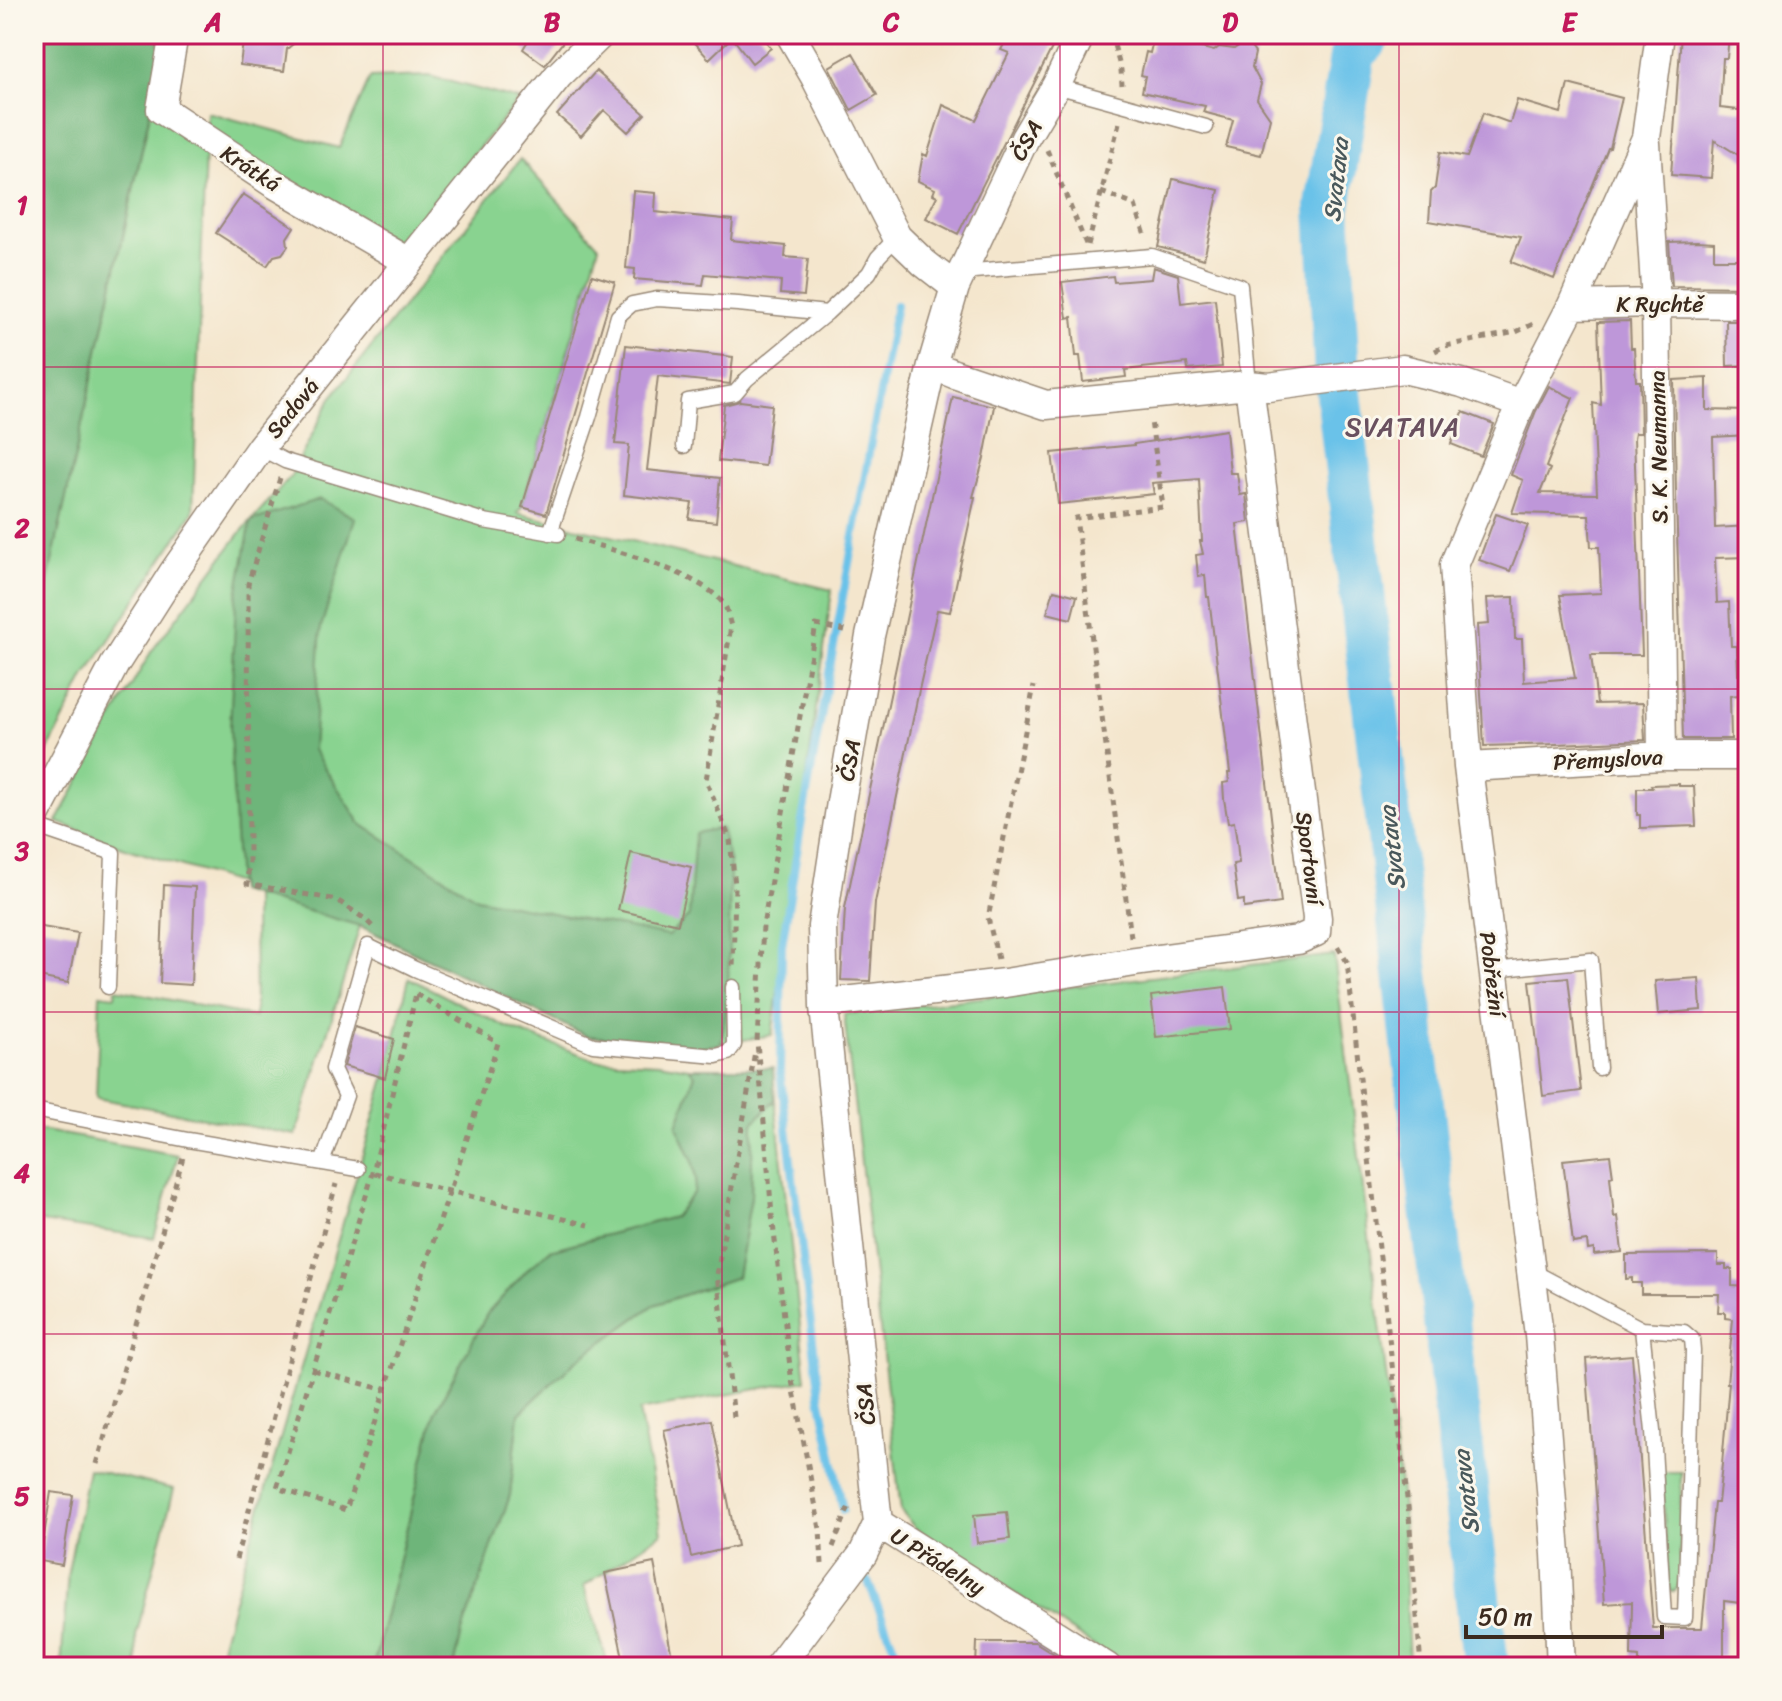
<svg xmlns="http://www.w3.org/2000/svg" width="1782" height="1701" viewBox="0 0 1782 1701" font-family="Sriracha,sans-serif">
  <rect width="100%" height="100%" fill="#fbf7ec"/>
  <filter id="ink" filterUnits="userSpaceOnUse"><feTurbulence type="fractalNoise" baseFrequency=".0125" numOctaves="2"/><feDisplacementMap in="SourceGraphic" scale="16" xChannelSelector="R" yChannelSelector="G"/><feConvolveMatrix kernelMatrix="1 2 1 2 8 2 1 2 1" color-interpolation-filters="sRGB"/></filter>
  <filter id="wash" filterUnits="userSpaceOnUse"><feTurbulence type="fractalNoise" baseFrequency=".006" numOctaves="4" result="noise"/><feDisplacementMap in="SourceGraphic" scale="32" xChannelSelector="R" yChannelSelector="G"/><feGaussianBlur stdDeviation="1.8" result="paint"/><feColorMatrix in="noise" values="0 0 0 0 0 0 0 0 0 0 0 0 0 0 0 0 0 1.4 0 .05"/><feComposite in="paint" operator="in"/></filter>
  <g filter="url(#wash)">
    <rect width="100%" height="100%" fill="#f4e6cd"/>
    <!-- green -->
    <path fill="#89d390" stroke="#627e57" stroke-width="2" d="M429,76L519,100L396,246L206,132L207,112L339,148L370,78Z
      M151,109L205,151L193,512L85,677L34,778V644Z
      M520,159L599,246L522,507L517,513L832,590L772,1035L698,1048L587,1036L360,926L296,1135L96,1098L100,994L115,996L116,989L255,1017L254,896L238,891L237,883L122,847L57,822L110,723L151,652L242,531L291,476L331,398Z
      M1334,955L1403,1510L1409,1667H1126L915,1528L901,1511L844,1014Z
      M409,978L506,1027L596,1060L658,1063L689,1068L695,1075L677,1126L692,1159L696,1179L694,1192L674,1217L550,1250L530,1267L487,1314L435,1412L373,1667H310L220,1651L242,1571L385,1078Z
      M775,1100L806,1380L639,1411L662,1533L584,1586L609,1667H454L462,1632L510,1495L519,1414L573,1363L654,1305L737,1277L751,1197L753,1122Z
      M34,1129L178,1155L154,1238L34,1221Z
      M88,1469L174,1489L136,1636L137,1667H61L68,1572Z
      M1662,1472H1681L1680,1584L1675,1591H1670L1668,1585Z"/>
    <!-- forest -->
    <path fill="#6eb57a" stroke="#54704c" stroke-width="2" d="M34,34H167L34,644Z
      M320,499L355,518L321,627L313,750L361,824L477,898L668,936L689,916L695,833L721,828L730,863L728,1000L721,1044L698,1048L587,1036L360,926L238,891L230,729L236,600L251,521Z
      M689,1068H773L775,1100L753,1123L751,1197L737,1277L654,1305L573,1363L519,1414L510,1495L462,1632L454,1667H373L435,1412L487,1314L530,1267L550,1250L674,1217L694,1192L696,1179L692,1159L677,1126L695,1075Z"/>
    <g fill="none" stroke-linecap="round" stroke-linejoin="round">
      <!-- stream -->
      <path stroke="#6bc2e9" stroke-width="8" d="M1321,34L1364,42
        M843,1510L820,1397L780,1071L782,945L802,821L896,305
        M867,1579L902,1667"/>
      <!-- river -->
      <path stroke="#6bc2e9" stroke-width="46" d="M1368,34L1364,42L1353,52L1328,206L1337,376L1486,1667"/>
    </g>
    <g id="blocks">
      <!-- building -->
      <path fill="#be97d9" d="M244,34H305L287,49L284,71L240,65Z
        M532,34H569L545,65L523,49Z
        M686,34H760L771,48L752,63L732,37L709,59Z
        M1009,34H1059L958,234L926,218L937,196L933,194L935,189L918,181L923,154L927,156L943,105L976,120L1009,53L1001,50Z
        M1681,34H1729L1727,58H1723L1720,108L1748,111V161L1714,140L1711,178L1671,175Z
        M1154,36L1214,51L1219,47L1234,49L1242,44L1250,46L1255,53L1252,67L1261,84L1257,99L1270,118L1261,155L1226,147L1233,120L1203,112L1205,106L1142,92L1145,76L1141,75L1146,52L1150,53Z
        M853,53L877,95L851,110L829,67Z
        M596,71L645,114L628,132L604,110L581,136L557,115Z
        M1568,84L1622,98L1610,148H1608L1554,279L1511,262L1521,237L1429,221L1431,192L1435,188L1440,152L1467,157L1483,113L1510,123L1517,100L1561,113Z
        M1173,179L1219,190L1204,259L1158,247Z
        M633,191L656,193L655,212L733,220L731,240L786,246L785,257L808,259L804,296L780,294L781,281L705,274L703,285L634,279L635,269L626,268Z
        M243,194L294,227L287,238L288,246L282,254L274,256L267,266L216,233Z
        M1697,241L1714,242V259H1748V287L1672,286L1669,242Z
        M1153,267L1178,275L1181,303L1215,299L1222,367L1188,370L1187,363L1125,370L1126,377L1083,382L1080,356H1076L1072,317L1067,318L1062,282L1113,276L1114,282L1151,279Z
        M592,275L615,282L546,514L522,507Z
        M1630,321L1631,348H1634L1636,381H1640L1641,433H1635L1634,438L1642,655H1591L1597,704H1594L1643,703L1645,740L1558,744L1484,746L1477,625L1489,624L1487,598L1514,597L1515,639H1522L1524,682L1575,678L1560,595L1601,593L1599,547H1591L1589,515L1512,513L1523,480L1511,475L1536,411L1549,386L1573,398L1546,467L1550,469L1540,493L1597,494L1593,403L1601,405L1598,322Z
        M1726,321H1748V365L1727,366Z
        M626,345L733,357L730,384L658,376L647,470L720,478L716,522L689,519L692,503L624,495L629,445L615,444Z
        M1707,378V410L1748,411V435L1713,437L1715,528L1748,526V557L1715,558L1717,603L1729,602L1731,646H1737L1738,675L1748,674V694L1730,696L1731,739H1683L1676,496L1674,380Z
        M953,397L994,406L984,458L973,497H975L950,612L937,610L919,690L875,903L870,981L841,980L845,908Z
        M740,401L772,405L765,466L718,461L724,405Z
        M1463,412L1494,424L1481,456L1451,444Z
        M1226,430L1230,473H1237L1240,495L1246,494L1249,522L1237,524L1281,903L1244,908V900L1238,901L1233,864L1239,863L1237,842L1234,822L1228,823L1224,799L1223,783L1229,782L1228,773H1230L1209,597H1207L1205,575L1198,576L1196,555L1203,554L1200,541H1202L1199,479L1152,483L1154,494L1058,504L1052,453L1134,445V444Z
        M1496,514L1528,525L1510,571L1479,560Z
        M1054,590L1077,596L1071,619L1047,613Z
        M1679,784V786H1694L1696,826L1640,828V815H1637V788H1652L1651,785Z
        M631,853L691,867L678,924L618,910Z
        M164,885L195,887L191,985L160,983Z
        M36,926L78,933L68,983L34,976V937Z
        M1568,977L1581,1091L1543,1096L1530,981Z
        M1699,978L1701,1010L1658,1014L1655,981Z
        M1225,987L1230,1029L1156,1037L1151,996Z
        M355,1027L394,1039L385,1078L344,1066Z
        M1610,1155L1613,1176L1610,1177L1612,1196L1614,1217L1618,1216L1622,1252L1594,1255V1249L1588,1250L1587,1241L1573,1243L1563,1160Z
        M1718,1254V1265H1726V1269H1732V1286L1748,1287V1604L1724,1601V1656H1716V1667H1639V1657L1631,1656L1632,1602L1604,1604L1586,1359L1632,1355L1653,1628H1702L1714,1503H1718L1722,1464L1729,1383H1727L1733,1319L1725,1318V1312H1718L1719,1294H1641V1283H1632V1278L1626,1279V1255Z
        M712,1420L737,1546L691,1557L664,1430Z
        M51,1492L73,1495L62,1565L40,1561Z
        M1007,1512L1010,1539L977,1543L974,1515Z
        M654,1563L674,1667H625L605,1573Z
        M977,1642H1035L1075,1667H976Z"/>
    </g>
  </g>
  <g filter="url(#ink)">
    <use href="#blocks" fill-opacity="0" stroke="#988876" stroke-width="2"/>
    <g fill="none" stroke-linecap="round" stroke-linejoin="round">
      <!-- service casing -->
      <g stroke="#988876" stroke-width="17">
        <path id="service" d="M1056,86L1206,127
          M962,272L1152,256L1240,286L1249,385
          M684,446L688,401L735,393L747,379L827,313
          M260,448L285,461L484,521L558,534
          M550,533L589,417L618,316L632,304L657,299L738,304L827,313L869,273L878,257L897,237
          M34,826L113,853L108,987
          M1493,970L1591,960L1599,1068
          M34,1110L188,1140L358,1169
          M322,1163L346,1096L333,1069L368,946L415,969L593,1045L716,1056L728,1053L734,1045L733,987
          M1530,1270L1642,1329L1684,1332L1692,1339L1693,1351L1685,1618L1664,1617L1653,1431L1642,1329"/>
      </g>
      <!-- minor casing -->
      <g stroke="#988876" stroke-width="31">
        <path id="minor" d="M174,34L161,109L273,183L409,262
          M790,34L815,77L897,237L924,263L955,287
          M1646,143L1656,303L1662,756
          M1572,305L1656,303L1748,304
          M932,365L954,374L1046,405L1249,385L1268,387L1403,369L1462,383L1521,404
          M1468,767L1662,756H1748
          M34,818L115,664L173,573L260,448L558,76L601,34
          M824,1007L836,1002L1005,983L1135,962L1298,940L1316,932L1317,918L1249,385
          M878,1523L1107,1667
          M778,1667L863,1554L878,1523L824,1007L822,926L841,802L870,636L932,365L955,287L1025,138L1056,86L1081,34
          M1561,1667L1556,1554L1539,1335L1468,767L1454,565L1521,404L1572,305L1646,138L1660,34"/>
      </g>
      <!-- path -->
      <path stroke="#988876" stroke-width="5" stroke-dasharray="6 6" stroke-linecap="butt" d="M1111,34L1121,70L1122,85
        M1047,150L1086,244
        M1101,192L1135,205L1146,238
        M1088,245L1119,123
        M1435,351L1445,346L1516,332L1533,324
        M280,478L248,584L249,861L247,884L337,900L365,919L372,926
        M575,539C610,549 710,575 726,608C728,613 729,620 731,626L706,780L730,840L735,885L733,970
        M1131,937L1076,518L1163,507L1151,421
        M1338,947L1347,962L1409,1516L1421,1667
        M998,959L988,918L1034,686
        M416,994L498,1043L346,1510L277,1488L373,1173Z
        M375,1173L589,1225
        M313,1370L385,1390
        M734,1417L717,1275L755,1051
        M97,1464L183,1157
        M833,1547L850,1504
        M236,1559L336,1184
        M822,1564L820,1529L791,1375L772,1215L757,1042L763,926L816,625L845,631"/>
      <!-- service -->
      <use href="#service" stroke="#fff" stroke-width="14"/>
      <!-- minor -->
      <use href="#minor" stroke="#fff" stroke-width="28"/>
    </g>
  </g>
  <!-- grid -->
  <path fill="none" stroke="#c2185b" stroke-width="2" stroke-opacity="0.55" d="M383,34V1667M722,34V1667M1060,34V1667M1399,34V1667M34,367H1748M34,689H1748M34,1012H1748M34,1334H1748"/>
  <g text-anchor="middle" stroke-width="6" stroke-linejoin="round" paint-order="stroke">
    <!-- street labels -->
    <g font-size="22" fill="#3b2a1e" stroke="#fbf7ec">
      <text transform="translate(1026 140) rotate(-62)" y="8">ČSA</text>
      <text transform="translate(251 168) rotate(33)" y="8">Krátká</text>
      <text x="1660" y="312">K Rychtě</text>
      <text transform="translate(292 408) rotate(-51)" y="8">Sadová</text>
      <text transform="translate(1658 447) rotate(-91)" y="8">S. K. Neumanna</text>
      <text transform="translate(1608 759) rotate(-3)" y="8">Přemyslova</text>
      <text transform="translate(849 760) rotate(-80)" y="8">ČSA</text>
      <text transform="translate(1310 858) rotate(83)" y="8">Sportovní</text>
      <text transform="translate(1493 974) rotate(83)" y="8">Pobřežní</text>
      <text transform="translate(865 1404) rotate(-96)" y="8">ČSA</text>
      <text transform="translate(938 1561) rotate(32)" y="8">U Přádelny</text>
    </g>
    <!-- water labels -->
    <g font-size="24" font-style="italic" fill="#49585b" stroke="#fbf7ec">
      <text transform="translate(1336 180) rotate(-84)" y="8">Svatava</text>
      <text transform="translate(1392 848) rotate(-97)" y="8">Svatava</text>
      <text transform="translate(1466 1492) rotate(-97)" y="8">Svatava</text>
    </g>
    <!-- quarter labels -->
    <g font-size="26" letter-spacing="2" fill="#69505f" stroke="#fbf7ec">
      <text x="1403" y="436">SVATAVA</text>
    </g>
  </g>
  <!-- margin -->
  <rect width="1782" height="1701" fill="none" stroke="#fbf7ec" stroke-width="88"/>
  <!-- scale -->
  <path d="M1466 1625v12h196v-12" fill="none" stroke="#3b2a1e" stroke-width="4"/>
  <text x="1478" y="1625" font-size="24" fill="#3b2a1e" stroke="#fbf7ec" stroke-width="6" paint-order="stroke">50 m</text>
  <rect x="44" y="44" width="1694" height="1613" fill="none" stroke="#c2185b" stroke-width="3"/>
  <g font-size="26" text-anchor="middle" font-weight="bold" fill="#c2185b">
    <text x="213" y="31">A</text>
    <text x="552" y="31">B</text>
    <text x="891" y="31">C</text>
    <text x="1230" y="31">D</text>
    <text x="1569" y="31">E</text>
    <text x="22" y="214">1</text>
    <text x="22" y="537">2</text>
    <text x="22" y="860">3</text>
    <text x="22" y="1182">4</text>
    <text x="22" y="1505">5</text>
  </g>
</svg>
